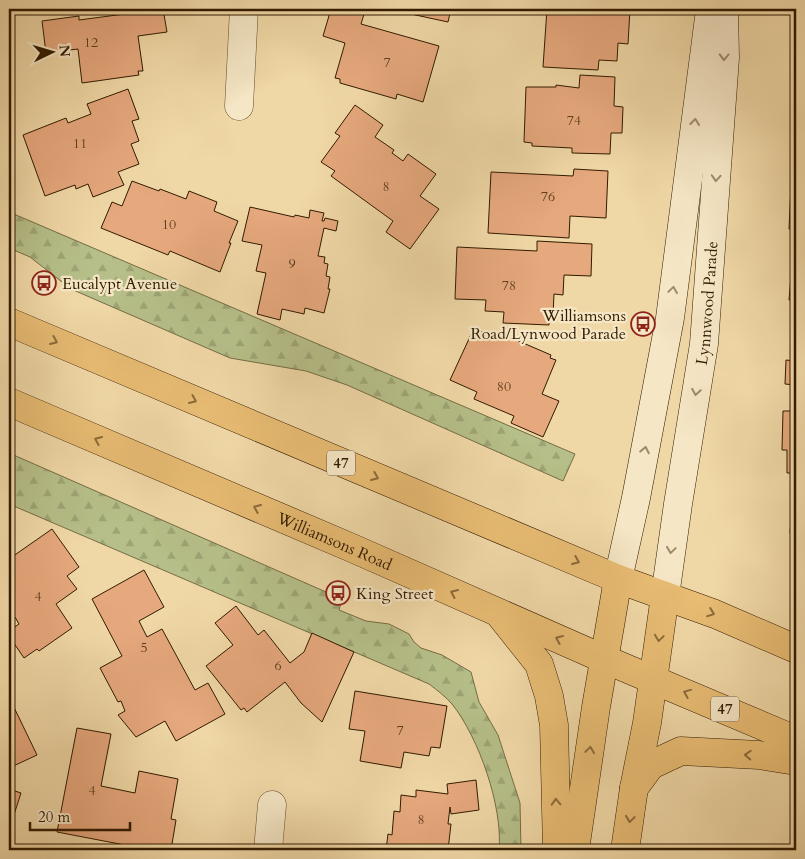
<svg xmlns="http://www.w3.org/2000/svg" width="805" height="859" viewBox="0 0 805 859" font-family="Cardo,serif">
  <defs>
    <pattern id="forest-firs" width="22" height="20" patternUnits="userSpaceOnUse" patternTransform="scale(1.25)"><rect width="22" height="20" fill="#b6bf89"/><path d="M5 1l3.5 6h-7zM16 11l3.5 6h-7z" fill="#9da474"/></pattern>
  </defs>
  <rect width="100%" height="100%" fill="#f0d8a6"/>
  <filter id="stains"><feTurbulence type="fractalNoise" baseFrequency=".004" numOctaves="4"/><feColorMatrix values="0 0 0 0 .2 0 0 0 0 .09 0 0 0 0 .02 0 0 0 .5 -.17"/></filter>
  <radialGradient id="worn" r=".72"><stop offset=".6" stop-color="#630" stop-opacity="0"/><stop offset="1" stop-color="#630" stop-opacity=".3"/></radialGradient>
  <!-- forest -->
  <path fill="url(#forest-firs)" stroke="#746c44" d="M9,212L575,454L563,481L347,385L306,371L230,358L71,289L30,257L9,248Z
    M9,453L342,599L339,610L366,621L389,624L409,634L414,642L421,648L442,655L471,672L479,702L498,735L520,803L521,850H499C503,807 479,738 452,704C446,697 437,690 429,684L9,504Z"/>
  <!-- building -->
  <path fill="#e6a87d" stroke="#311a00" d="M132,9H163L167,32L138,36L143,71H138L139,75L82,83L78,49L46,53L42,21L79,16V20L132,13Z
    M331,9H347L364,14L361,24L439,46L423,102L397,94L396,99L340,83V79L335,78L345,43L323,36Z
    M398,9H451L448,22L397,11Z
    M547,9H630L628,44L618,43L617,61L599,60L598,70L543,67Z
    M580,75L615,77L614,106L623,107L622,133H611L610,154L572,153V148L532,146V143L524,142L526,87H556V85L579,88Z
    M128,89L139,119L132,121L139,141L131,144L139,164L118,172L124,185L93,197L88,184L76,189L75,185L45,196L23,135L66,118L68,123L91,114L87,104Z
    M355,105L383,125L375,137L394,150L392,153L403,161L408,154L436,174L420,196L439,209L410,249L386,232L393,221L331,176L335,171L321,162L340,136L335,133Z
    M574,169L608,171L606,218L570,216L569,238L488,233L491,172L573,176Z
    M132,181L159,191L160,189L186,199L189,191L217,202L214,211L238,221L229,243H231L220,272L170,251L168,255L101,228L112,202L122,206Z
    M791,185H796V235H794V229H789Z
    M250,207L294,217L295,215L309,218L310,210L324,213L322,221H324L325,218L338,221L336,231L324,228L318,256L325,257L324,263L328,264L326,276L330,277L328,289H330L324,313L305,308L304,314L282,309L280,320L257,314L266,273L256,271L262,245L242,241Z
    M537,241L592,244L591,276L564,275L563,295L554,294L553,316H549V325L503,323L504,312L485,311L486,300L455,299L457,247L537,251Z
    M796,265V300H789L791,276H796Z
    M474,328L498,339L500,333L551,355L550,358L556,360L542,394L559,401L543,437L511,423L514,416L474,399L477,392L450,380Z
    M786,360L796,361V411H794L795,385L785,384Z
    M783,411H796V473H787V450H782Z
    M792,504H796V533H790Z
    M52,529L79,567L67,576L77,589L56,604L72,628L39,651L37,649L24,658L9,636V631L19,624L15,617L9,622V559Z
    M144,570L164,607L139,621L147,637L162,629L195,690L208,683L225,714L176,741L165,721L136,737L118,715L125,711L121,701L118,702L100,668L122,656L92,599Z
    M236,606L258,635L264,630L290,663L304,652L312,633L354,652L322,722L301,703L285,682L247,712L244,708L241,710L206,666L233,645L215,623Z
    M355,691L447,706L440,748L431,747L429,756L404,752L401,768L360,761L365,731L349,729Z
    M9,697L37,755L9,768Z
    M77,728L111,734L101,786L135,793L139,771L178,779L171,819L176,820L171,850H151L57,832Z
    M476,780L479,810L451,814L450,807L448,824H451L448,850H386L388,834L392,835L394,811L400,812L401,795L416,797V790L448,794L447,784Z
    M9,789L21,793L10,827L9,826Z
    M773,848L775,850H734Z"/>
  <g fill="none" stroke-linecap="round" stroke-linejoin="round">
    <!-- minor casing -->
    <g stroke="#614a2a" stroke-width="29">
      <path id="minor" d="M239,106L244,9
        M268,850L272,805"/>
    </g>
    <!-- secondary casing -->
    <g stroke="#311a00" stroke-width="29">
      <g id="secondary">
        <path d="M618,579L636,498L670,318L710,10"/>
        <path id="s1" d="M665,596L678,504L704,344L725,58L724,9"/>
      </g>
    </g>
    <!-- primary casing -->
    <g stroke="#311a00" stroke-width="29">
      <g id="primary">
        <path d="M9,322L618,579L715,614L796,649"/>
        <path id="s2" d="M9,402L352,548L604,659L796,740"/>
        <path d="M500,615L539,664L549,696L554,725L557,850"/>
        <path d="M634,788L651,765L681,751L759,755L796,761"/>
        <path d="M575,850L596,707L618,579"/>
        <path d="M625,850L634,788L647,723L665,596"/>
      </g>
    </g>
    <!-- minor -->
    <use href="#minor" stroke="#f5e6c5" stroke-width="28"/>
    <!-- secondary -->
    <use href="#secondary" stroke="#f5e6c5" stroke-width="28"/>
    <!-- primary -->
    <use href="#primary" stroke="#e8bc73" stroke-width="28"/>
  </g>
  <!-- one-way arrows -->
  <defs><path id="oneway-chevron" d="M-2-3.5L2.5 0L-2 3.5" fill="none" stroke-width="1.6" stroke-linecap="round" stroke-linejoin="round" transform="scale(1.25)"/></defs>
  <g stroke="#9d8a6c">
    <use href="#oneway-chevron" transform="translate(724 57) rotate(92)"/>
    <use href="#oneway-chevron" transform="translate(695 122) rotate(-83)"/>
    <use href="#oneway-chevron" transform="translate(716 178) rotate(94)"/>
    <use href="#oneway-chevron" transform="translate(673 290) rotate(-82)"/>
    <use href="#oneway-chevron" transform="translate(696 392) rotate(99)"/>
    <use href="#oneway-chevron" transform="translate(645 450) rotate(-79)"/>
    <use href="#oneway-chevron" transform="translate(671 550) rotate(98)"/>
  </g>
  <g stroke="#8c6b3a">
    <use href="#oneway-chevron" transform="translate(54 341) rotate(23)"/>
    <use href="#oneway-chevron" transform="translate(193 400) rotate(23)"/>
    <use href="#oneway-chevron" transform="translate(98 440) rotate(-157)"/>
    <use href="#oneway-chevron" transform="translate(375 477) rotate(23)"/>
    <use href="#oneway-chevron" transform="translate(257 508) rotate(-157)"/>
    <use href="#oneway-chevron" transform="translate(576 561) rotate(23)"/>
    <use href="#oneway-chevron" transform="translate(454 593) rotate(-156)"/>
    <use href="#oneway-chevron" transform="translate(711 613) rotate(21)"/>
    <use href="#oneway-chevron" transform="translate(659 638) rotate(98)"/>
    <use href="#oneway-chevron" transform="translate(559 639) rotate(-157)"/>
    <use href="#oneway-chevron" transform="translate(687 693) rotate(-158)"/>
    <use href="#oneway-chevron" transform="translate(590 750) rotate(-82)"/>
    <use href="#oneway-chevron" transform="translate(748 755) rotate(-177)"/>
    <use href="#oneway-chevron" transform="translate(556 802) rotate(-92)"/>
    <use href="#oneway-chevron" transform="translate(630 819) rotate(98)"/>
  </g>
  <!-- icons -->
  <defs>
    <g id="bus-ring" transform="scale(1.25)"><circle r="9.5" fill="#f5e6c5" stroke="#8f2418" stroke-width="1.5"/><path d="M-5-6H5V4H4V6H2V4H-2V6H-4V4H-5ZM-3.5-4V0h7V-4ZM-3.5 1.2v1.5H-2V1.2ZM2 1.2v1.5H3.5V1.2Z" fill="#8f2418"/></g>
  </defs>
  <g fill-rule="evenodd">
    <use href="#bus-ring" x="44" y="283"/>
    <use href="#bus-ring" x="643" y="324"/>
    <use href="#bus-ring" x="338" y="593"/>
  </g>
  <g text-anchor="middle" stroke-width="4.5" stroke-linejoin="round" paint-order="stroke">
    <!-- number labels -->
    <g font-size="14" fill="#5e3e1f">
      <text x="91" y="47">12</text>
      <text x="387" y="67">7</text>
      <text x="574" y="125">74</text>
      <text x="80" y="148">11</text>
      <text x="386" y="191">8</text>
      <text x="548" y="201">76</text>
      <text x="169" y="229">10</text>
      <text x="292" y="268">9</text>
      <text x="509" y="290">78</text>
      <text x="504" y="391">80</text>
      <text x="38" y="601">4</text>
      <text x="144" y="652">5</text>
      <text x="278" y="670">6</text>
      <text x="400" y="735">7</text>
      <text x="92" y="795">4</text>
      <text x="421" y="824">8</text>
    </g>
    <!-- shield labels -->
    <g fill="#f5e6c5" stroke="#6c573b" stroke-width="1">
      <rect x="327" y="450.5" width="28" height="25" rx="4"/>
      <rect x="711" y="696.5" width="28" height="25" rx="4"/>
    </g>
    <g font-size="15" font-weight="bold" fill="#311a00">
      <text x="341" y="468">47</text>
      <text x="725" y="714">47</text>
    </g>
    <!-- poi labels -->
    <g font-size="16" fill="#311a00" stroke="#f5e6c5" text-anchor="start">
      <text x="62" y="289">Eucalypt Avenue</text>
      <text x="626" y="321" text-anchor="end">Williamsons<tspan x="626" dy="18">Road/Lynwood Parade</tspan></text>
      <text x="356" y="599">King Street</text>
    </g>
    <!-- street labels -->
    <g font-size="16" fill="#311a00" stroke="#f5e6c5">
      <text dy="6" stroke="none"><textPath href="#s1" startOffset="296">Lynnwood Parade</textPath></text>
      <text dy="6" stroke="none"><textPath href="#s2" startOffset="354">Williamsons Road</textPath></text>
    </g>
  </g>
  <!-- margin -->
  <rect width="805" height="859" fill="none" stroke="#f0d8a6" stroke-width="30"/>
  <rect x="10" y="10" width="785" height="839" fill="none" stroke="#311a00" stroke-width="2.5"/>
  <rect x="15" y="15" width="775" height="829" fill="none" stroke="#311a00"/>
  <!-- north arrow -->
  <g transform="translate(52 52) rotate(85)" stroke="#f5e6c5" stroke-width="4" paint-order="stroke">
  <path d="M0-4L9 19L0 12L-9 19Z" fill="#311a00"/>
  <text y="-8" font-size="14" font-weight="bold" text-anchor="middle" fill="#311a00">N</text>
  </g>
  <!-- scale -->
  <path d="M30 822v8h100v-8" fill="none" stroke="#311a00" stroke-width="2.5"/>
  <text x="38" y="822" font-size="15" fill="#311a00" stroke="#f5e6c5" stroke-width="4" paint-order="stroke">20 m</text>
  <rect width="100%" height="100%" filter="url(#stains)"/>
  <rect width="100%" height="100%" fill="url(#worn)"/>
</svg>
